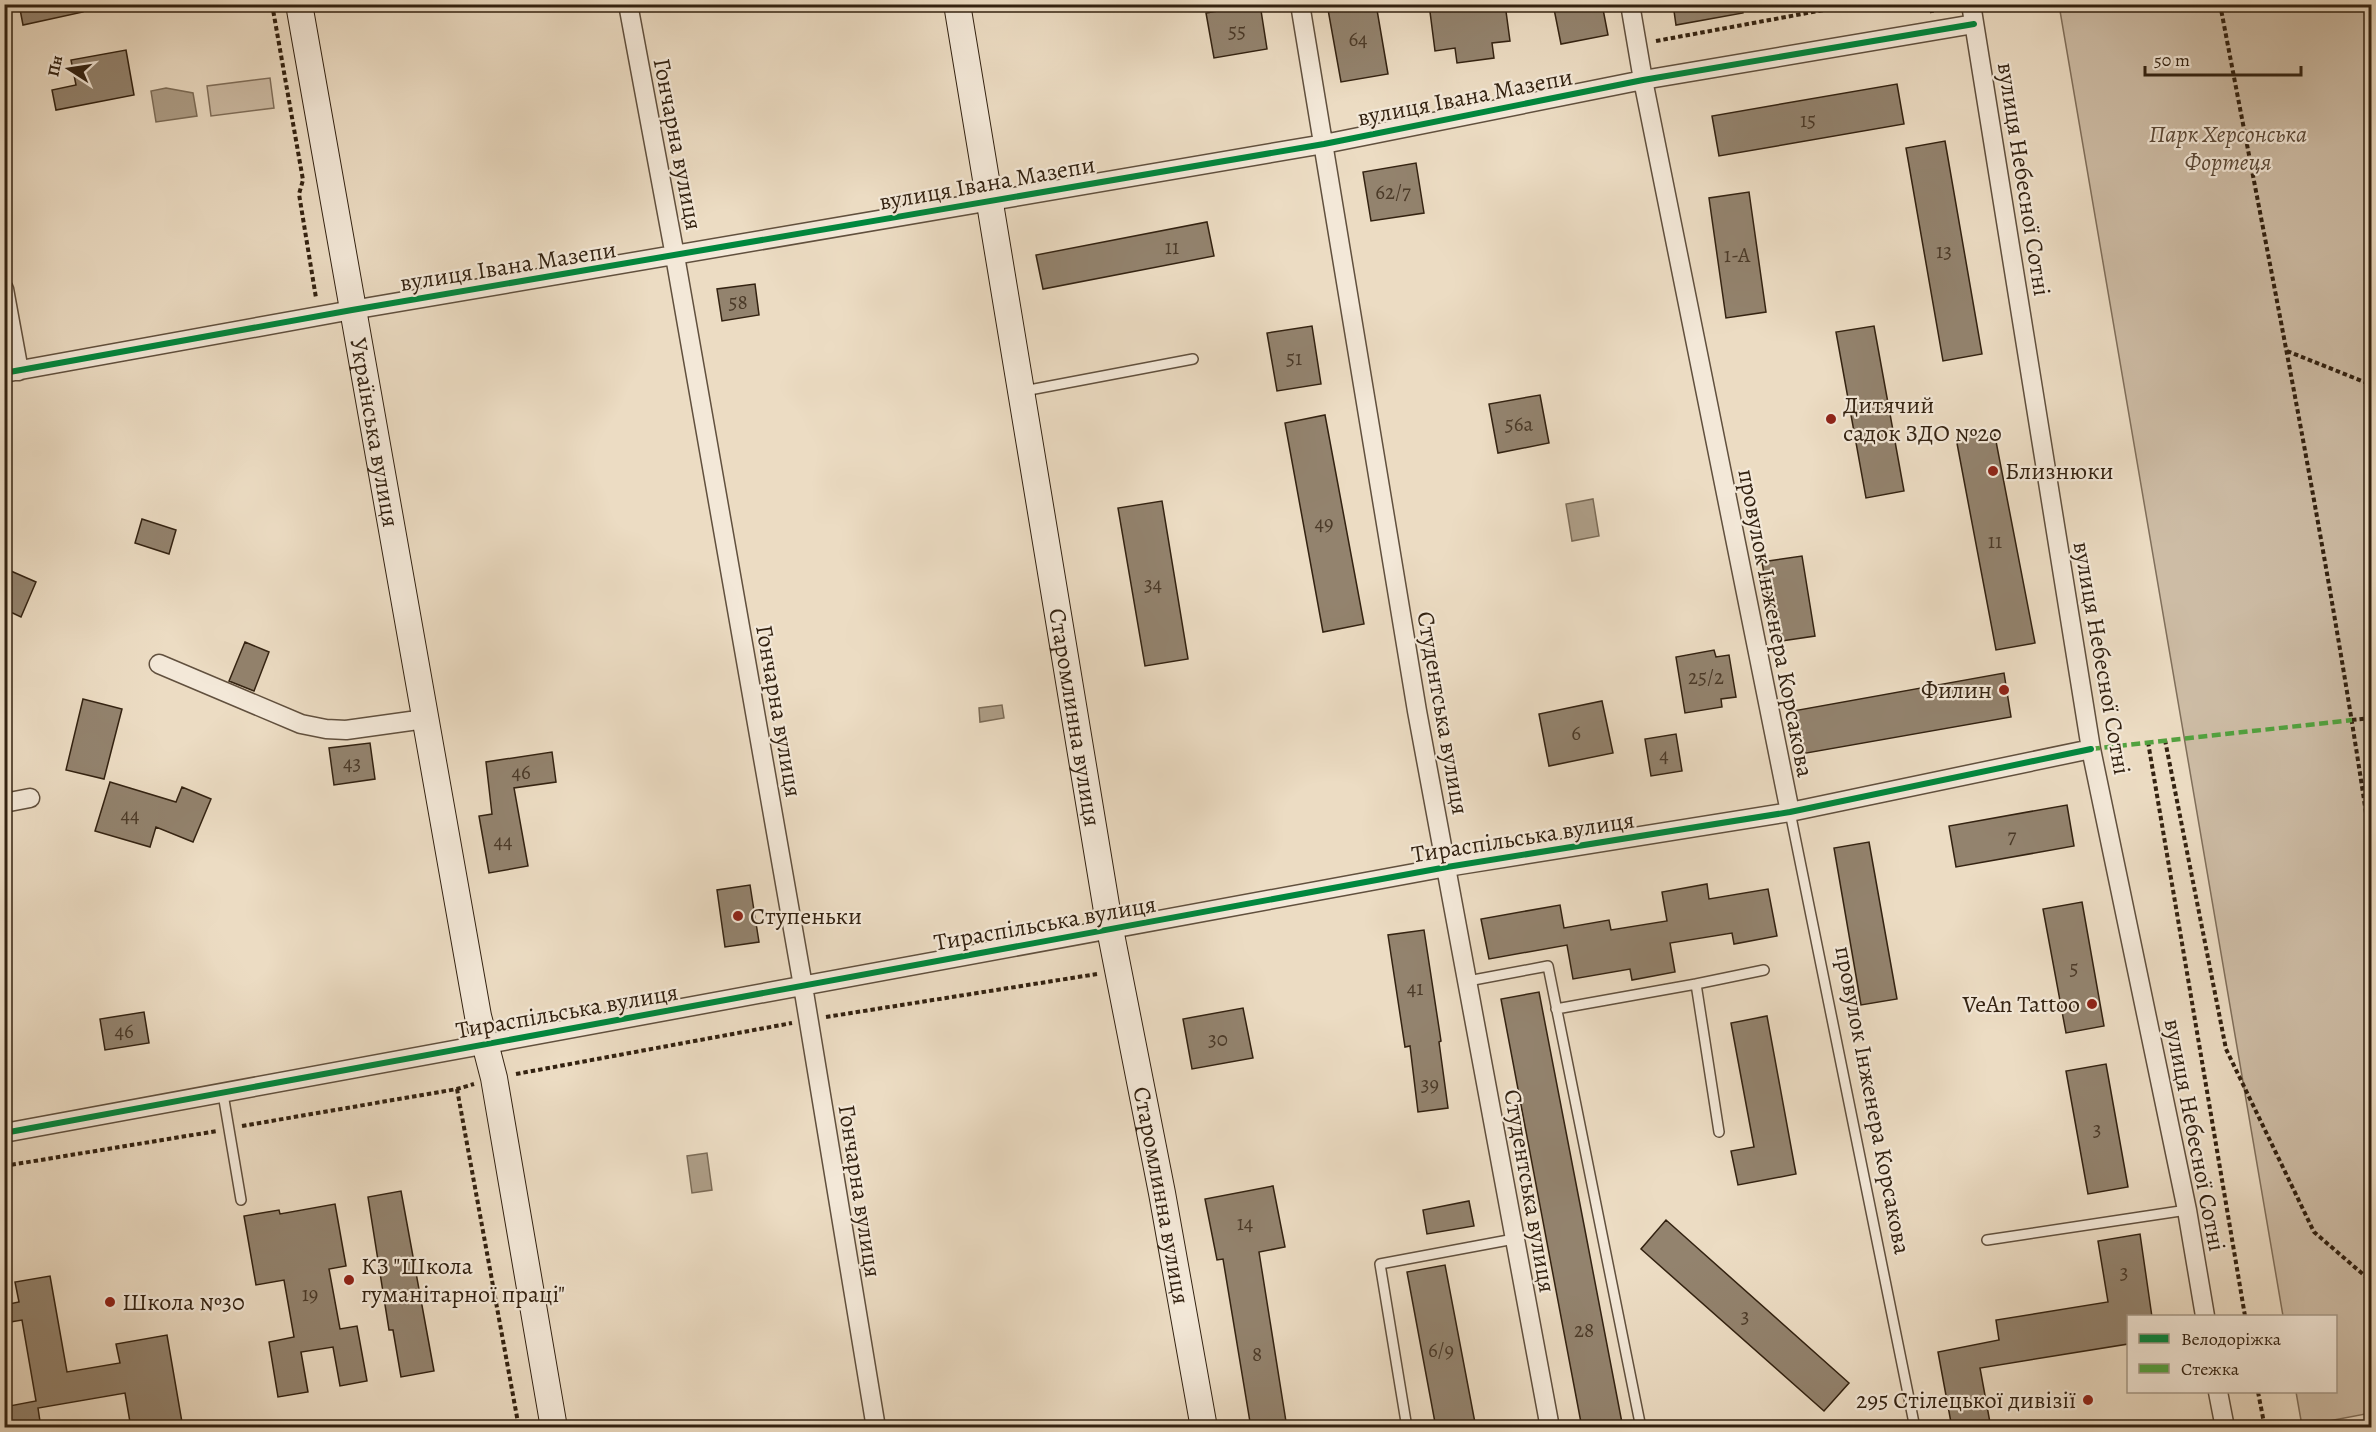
<svg xmlns="http://www.w3.org/2000/svg" width="2376" height="1432" viewBox="0 0 2376 1432" font-family="Alegreya,serif">
  <rect width="100%" height="100%" fill="#ecdcc3"/>
  <filter id="stains"><feTurbulence type="fractalNoise" baseFrequency=".00333" numOctaves="4"/><feColorMatrix values="0 0 0 0 .2 0 0 0 0 .09 0 0 0 0 .02 0 0 0 .5 -.17"/></filter>
  <radialGradient id="worn" r=".72"><stop offset=".6" stop-color="#630" stop-opacity="0"/><stop offset="1" stop-color="#630" stop-opacity=".3"/></radialGradient>
  <!-- green -->
  <path fill="#cdbca5" stroke="#806f5b" stroke-width="1.5" d="M2059,5H2371V1413L2302,1426L2296,1392H2336V1316H2283Z
    M270,78L274,108L211,116L207,86Z"/>
  <!-- water -->
  <path fill="#ad9d86" stroke="#7c6c57" stroke-width="1.5" d="M166,88L193,93L197,116L156,122L151,91Z
    M1593,499L1599,536L1572,541L1566,504Z
    M1002,705L1004,718L980,722L979,708Z
    M707,1153L712,1190L692,1193L687,1156Z"/>
  <!-- building -->
  <path fill="#93836e" stroke="#321" stroke-width="1.5" d="M19,4H83V12L23,25Z
    M1260,4L1267,49L1214,58L1206,13Z
    M1327,4H1376L1388,74L1341,82Z
    M1429,4H1505L1510,41L1492,43L1494,58L1457,63L1455,48L1435,51Z
    M1553,4H1602L1608,35L1561,44Z
    M1673,4H1742L1743,13L1676,25Z
    M126,50L134,95L56,110L52,90L76,85L71,60Z
    M1897,84L1904,124L1719,156L1712,116Z
    M1945,141L1982,354L1943,361L1906,148Z
    M1416,163L1424,213L1371,221L1363,172Z
    M1749,192L1766,312L1726,318L1709,198Z
    M1207,222L1214,256L1043,289L1036,255Z
    M755,284L759,315L722,321L717,289Z
    M1312,326L1321,384L1277,391L1267,333Z
    M1874,326L1904,491L1866,498L1836,332Z
    M1540,395L1549,443L1498,453L1489,404Z
    M1325,415L1364,624L1323,632L1285,423Z
    M1994,431L2035,643L1996,650L1956,438Z
    M1162,501L1188,659L1145,666L1118,508Z
    M142,519L176,530L169,554L135,543Z
    M1802,556L1815,636L1775,642L1762,562Z
    M4,568L36,582L21,617L4,609Z
    M245,642L269,652L254,691L229,681Z
    M1714,650L1716,657L1729,655L1736,697L1721,699L1722,707L1685,713L1676,657Z
    M2004,673L2011,717L1801,754L1793,711Z
    M83,699L122,709L104,779L66,770Z
    M1602,701L1613,753L1549,766L1539,714Z
    M1676,734L1682,771L1651,776L1645,739Z
    M370,743L375,779L334,785L329,748Z
    M552,752L556,782L514,788L528,866L489,873L479,816L492,814L486,762Z
    M110,782L176,802L182,787L211,799L193,842L156,827L150,847L95,831Z
    M2067,805L2074,846L1956,867L1949,826Z
    M1869,842L1897,999L1861,1005L1834,848Z
    M1707,884L1709,899L1768,889L1777,936L1734,944L1732,933L1670,943L1675,972L1632,980L1630,969L1573,979L1567,945L1489,959L1481,919L1560,905L1564,928L1609,920L1611,930L1667,921L1662,892Z
    M750,885L759,942L725,947L717,890Z
    M2082,902L2104,1026L2066,1033L2043,909Z
    M1424,930L1441,1041L1439,1042L1448,1108L1418,1112L1410,1046L1405,1047L1388,935Z
    M1539,992L1584,1225L1623,1428H1582L1501,999Z
    M1243,1008L1253,1058L1192,1069L1183,1019Z
    M144,1012L149,1043L105,1050L100,1019Z
    M1767,1016L1796,1174L1738,1185L1731,1151L1754,1147L1731,1023Z
    M2106,1064L2128,1187L2088,1194L2066,1071Z
    M1273,1186L1285,1247L1259,1252L1287,1428H1251L1223,1259L1217,1260L1205,1199Z
    M401,1191L434,1371L401,1377L393,1330H389L368,1197Z
    M1469,1201L1474,1226L1427,1234L1423,1210Z
    M335,1204L346,1266L329,1269L340,1329L357,1326L367,1381L340,1386L333,1347L301,1352L308,1392L278,1397L269,1342L294,1337L284,1280L256,1285L244,1216L279,1210L280,1214Z
    M1666,1220L1849,1383L1824,1411L1641,1249Z
    M2140,1234L2152,1317H2128V1344L1980,1368L1991,1428H1952L1938,1352L1999,1340L1996,1320L2108,1302L2098,1241Z
    M1445,1265L1476,1428H1436L1407,1272Z
    M50,1276L67,1372L120,1363L116,1344L167,1335L183,1428H131L125,1393L38,1408L41,1428H4V1407L36,1401L22,1320L4,1323V1305L19,1302L15,1282Z"/>
  <g fill="none" stroke-linecap="round" stroke-linejoin="round">
    <!-- lane casing -->
    <g stroke="#61503e" stroke-width="12">
      <path id="lane" d="M1024,391L1193,359
        M1790,812L1915,1428
        M1468,981L1548,966L1641,1428
        M1696,984L1764,970
        M1556,1009L1696,984L1719,1132
        M223,1094L241,1200
        M1987,1240L2187,1210
        M1407,1428L1380,1264L1514,1239"/>
    </g>
    <!-- street casing -->
    <g stroke="#61503e" stroke-width="21">
      <path id="street" d="M628,4L675,256L803,986L876,1428
        M1300,4L1417,711L1550,1428
        M1630,4L1643,80L1790,812
        M1971,4L2091,749L2187,1210L2205,1316
        M4,289L19,371
        M4,373L352,310L1324,144L1643,80L1974,24
        M159,664L301,724L326,729L346,730L425,719
        M4,803L30,798
        M4,1133L1447,867L1790,812L2091,749
        M2218,1392L2225,1428"/>
    </g>
    <!-- secondary casing -->
    <g stroke="#321" stroke-width="28">
      <g id="secondary">
        <path id="s1" d="M299,4L478,1016L494,1078L554,1428"/>
        <path id="s2" d="M957,4L1110,929L1162,1193L1204,1428"/>
      </g>
    </g>
    <!-- path -->
    <path stroke="#321" stroke-width="4" stroke-dasharray="4.5 3" stroke-linecap="butt" d="M272,4L303,180L299,194L316,298
      M1931,4L1932,13
      M2022,4L2023,8L2036,4
      M2220,4C2274,287 2331,569 2372,854
      M1656,41L1856,4
      M2287,351L2372,385
      M2352,720L2372,718
      M2165,740L2226,1049L2314,1232L2372,1282
      M2148,742L2245,1316
      M826,1017L1097,974
      M516,1074L792,1023
      M457,1089L519,1428
      M242,1126L457,1089L474,1084
      M4,1166L217,1131
      M2258,1392L2265,1428"/>
    <!-- lane -->
    <use href="#lane" stroke="#f3e8d8" stroke-width="9"/>
    <!-- street -->
    <use href="#street" stroke="#f3e8d8" stroke-width="18"/>
    <!-- secondary -->
    <use href="#secondary" stroke="#f3e8d8" stroke-width="26"/>
    <!-- quiet -->
    <path stroke="#52a23f" stroke-width="4.5" stroke-dasharray="9 4.5" stroke-linecap="butt" d="M2091,749L2352,720"/>
    <!-- cycleway casing -->
    <g stroke="#f3e8d8" stroke-width="10">
      <path id="cycleway" d="M4,373L352,310L1324,144L1643,80L1974,24
        M4,1133L1447,867L1790,812L2091,749"/>
    </g>
    <!-- cycleway -->
    <use href="#cycleway" stroke="#00873e" stroke-width="6"/>
  </g>
  <!-- markers -->
  <g fill="#8f2418" stroke="#f3e8d8" stroke-width="2">
    <circle cx="1831" cy="419" r="6"/>
    <circle cx="1993" cy="471" r="6"/>
    <circle cx="2004" cy="690" r="6"/>
    <circle cx="738" cy="916" r="6"/>
    <circle cx="2092" cy="1004" r="6"/>
    <circle cx="349" cy="1280" r="6"/>
    <circle cx="110" cy="1302" r="6"/>
    <circle cx="2088" cy="1400" r="6"/>
  </g>
  <g text-anchor="middle" stroke-width="4.5" stroke-linejoin="round" paint-order="stroke">
    <!-- number labels -->
    <g font-size="21" fill="#4b3a28">
      <text x="1237" y="38">55</text>
      <text x="1358" y="46">64</text>
      <text x="1808" y="127">15</text>
      <text x="1393" y="199">62/7</text>
      <text x="1172" y="254">11</text>
      <text x="1944" y="258">13</text>
      <text x="1737" y="262">1-А</text>
      <text x="738" y="309">58</text>
      <text x="1294" y="365">51</text>
      <text x="1519" y="431">56а</text>
      <text x="1324" y="530">49</text>
      <text x="1995" y="548">11</text>
      <text x="1153" y="591">34</text>
      <text x="1706" y="684">25/2</text>
      <text x="1576" y="740">6</text>
      <text x="1664" y="762">4</text>
      <text x="352" y="770">43</text>
      <text x="521" y="779">46</text>
      <text x="130" y="822">44</text>
      <text x="2012" y="843">7</text>
      <text x="503" y="848">44</text>
      <text x="2074" y="975">5</text>
      <text x="1415" y="995">41</text>
      <text x="124" y="1038">46</text>
      <text x="1218" y="1046">30</text>
      <text x="1430" y="1091">39</text>
      <text x="2097" y="1136">3</text>
      <text x="1245" y="1230">14</text>
      <text x="2124" y="1279">3</text>
      <text x="310" y="1301">19</text>
      <text x="1745" y="1323">3</text>
      <text x="1584" y="1337">28</text>
      <text x="1441" y="1357">6/9</text>
      <text x="1257" y="1361">8</text>
    </g>
    <!-- street labels -->
    <g font-size="24" fill="#321" stroke="#f3e8d8">
      <text transform="translate(1465 97) rotate(-11)" y="8">вулиця Івана Мазепи</text>
      <text transform="translate(678 144) rotate(79)" y="8">Гончарна вулиця</text>
      <text transform="translate(2024 179) rotate(81)" y="8">вулиця Небесної Сотні</text>
      <text transform="translate(987 183) rotate(-10)" y="8">вулиця Івана Мазепи</text>
      <text transform="translate(508 266) rotate(-9)" y="8">вулиця Івана Мазепи</text>
      <text dy="8" stroke="none"><textPath href="#s1" startOffset="435">Українська вулиця</textPath></text>
      <text transform="translate(1776 623) rotate(79)" y="8">провулок Інженера Корсакова</text>
      <text transform="translate(2102 658) rotate(80)" y="8">вулиця Небесної Сотні</text>
      <text transform="translate(779 711) rotate(80)" y="8">Гончарна вулиця</text>
      <text transform="translate(1443 713) rotate(80)" y="8">Студентська вулиця</text>
      <text dy="8" stroke="none"><textPath href="#s2" startOffset="723">Старомлинна вулиця</textPath></text>
      <text transform="translate(1523 837) rotate(-9)" y="8">Тираспільська вулиця</text>
      <text transform="translate(1045 923) rotate(-10)" y="8">Тираспільська вулиця</text>
      <text transform="translate(567 1011) rotate(-10)" y="8">Тираспільська вулиця</text>
      <text transform="translate(1873 1100) rotate(79)" y="8">провулок Інженера Корсакова</text>
      <text transform="translate(2195 1135) rotate(79)" y="8">вулиця Небесної Сотні</text>
      <text transform="translate(860 1191) rotate(81)" y="8">Гончарна вулиця</text>
      <text transform="translate(1530 1191) rotate(80)" y="8">Студентська вулиця</text>
      <text dy="8" stroke="none"><textPath href="#s2" startOffset="1209">Старомлинна вулиця</textPath></text>
    </g>
    <!-- park labels -->
    <g font-size="24" font-style="italic" fill="#5a4836" stroke="#f3e8d8">
      <text x="2228" y="142">Парк Херсонська<tspan x="2228" dy="28">Фортеця</tspan></text>
    </g>
    <!-- poi labels -->
    <g font-size="24" fill="#321" stroke="#f3e8d8" text-anchor="start">
      <text x="1843" y="413">Дитячий<tspan x="1843" dy="28">садок ЗДО №20</tspan></text>
      <text x="2005" y="479">Близнюки</text>
      <text x="1992" y="698" text-anchor="end">Филин</text>
      <text x="750" y="924">Ступеньки</text>
      <text x="2080" y="1012" text-anchor="end">VeAn Tattoo</text>
      <text x="361" y="1274">КЗ "Школа<tspan x="361" dy="28">гуманітарної праці"</tspan></text>
      <text x="122" y="1310">Школа №30</text>
      <text x="2076" y="1408" text-anchor="end">295 Стілецької дивізії</text>
    </g>
  </g>
  <!-- margin -->
  <rect width="2376" height="1432" fill="none" stroke="#ecdcc3" stroke-width="24"/>
  <rect x="6" y="6" width="2364" height="1420" fill="none" stroke="#321" stroke-width="3"/>
  <rect x="12" y="12" width="2352" height="1408" fill="none" stroke="#321" stroke-width="1.5"/>
  <!-- legend -->
  <rect x="2127" y="1315" width="210" height="78" fill="#f3e8d8" stroke="#a69988" stroke-width="1.5"/>
  <rect x="2139" y="1334" width="30" height="9" fill="#00873e" stroke="#a69988" stroke-width="1.5"/>
  <text x="2181" y="1345" font-size="18" fill="#332211">Велодоріжка</text>
  <rect x="2139" y="1364" width="30" height="9" fill="#52a23f" stroke="#a69988" stroke-width="1.5"/>
  <text x="2181" y="1375" font-size="18" fill="#332211">Стежка</text>
  <!-- north arrow -->
  <g transform="translate(69 69) rotate(282)" stroke="#f3e8d8" stroke-width="4.5" paint-order="stroke">
  <path d="M0-4.5L10 22L0 15L-10 22Z" fill="#332211"/>
  <text y="-9" font-size="16" font-weight="bold" text-anchor="middle" fill="#332211">Пн</text>
  </g>
  <!-- scale -->
  <path d="M2145 66v9h156v-9" fill="none" stroke="#332211" stroke-width="3"/>
  <text x="2154" y="66" font-size="18" fill="#332211" stroke="#f3e8d8" stroke-width="4.5" paint-order="stroke">50 m</text>
  <rect width="100%" height="100%" filter="url(#stains)"/>
  <rect width="100%" height="100%" fill="url(#worn)"/>
</svg>
